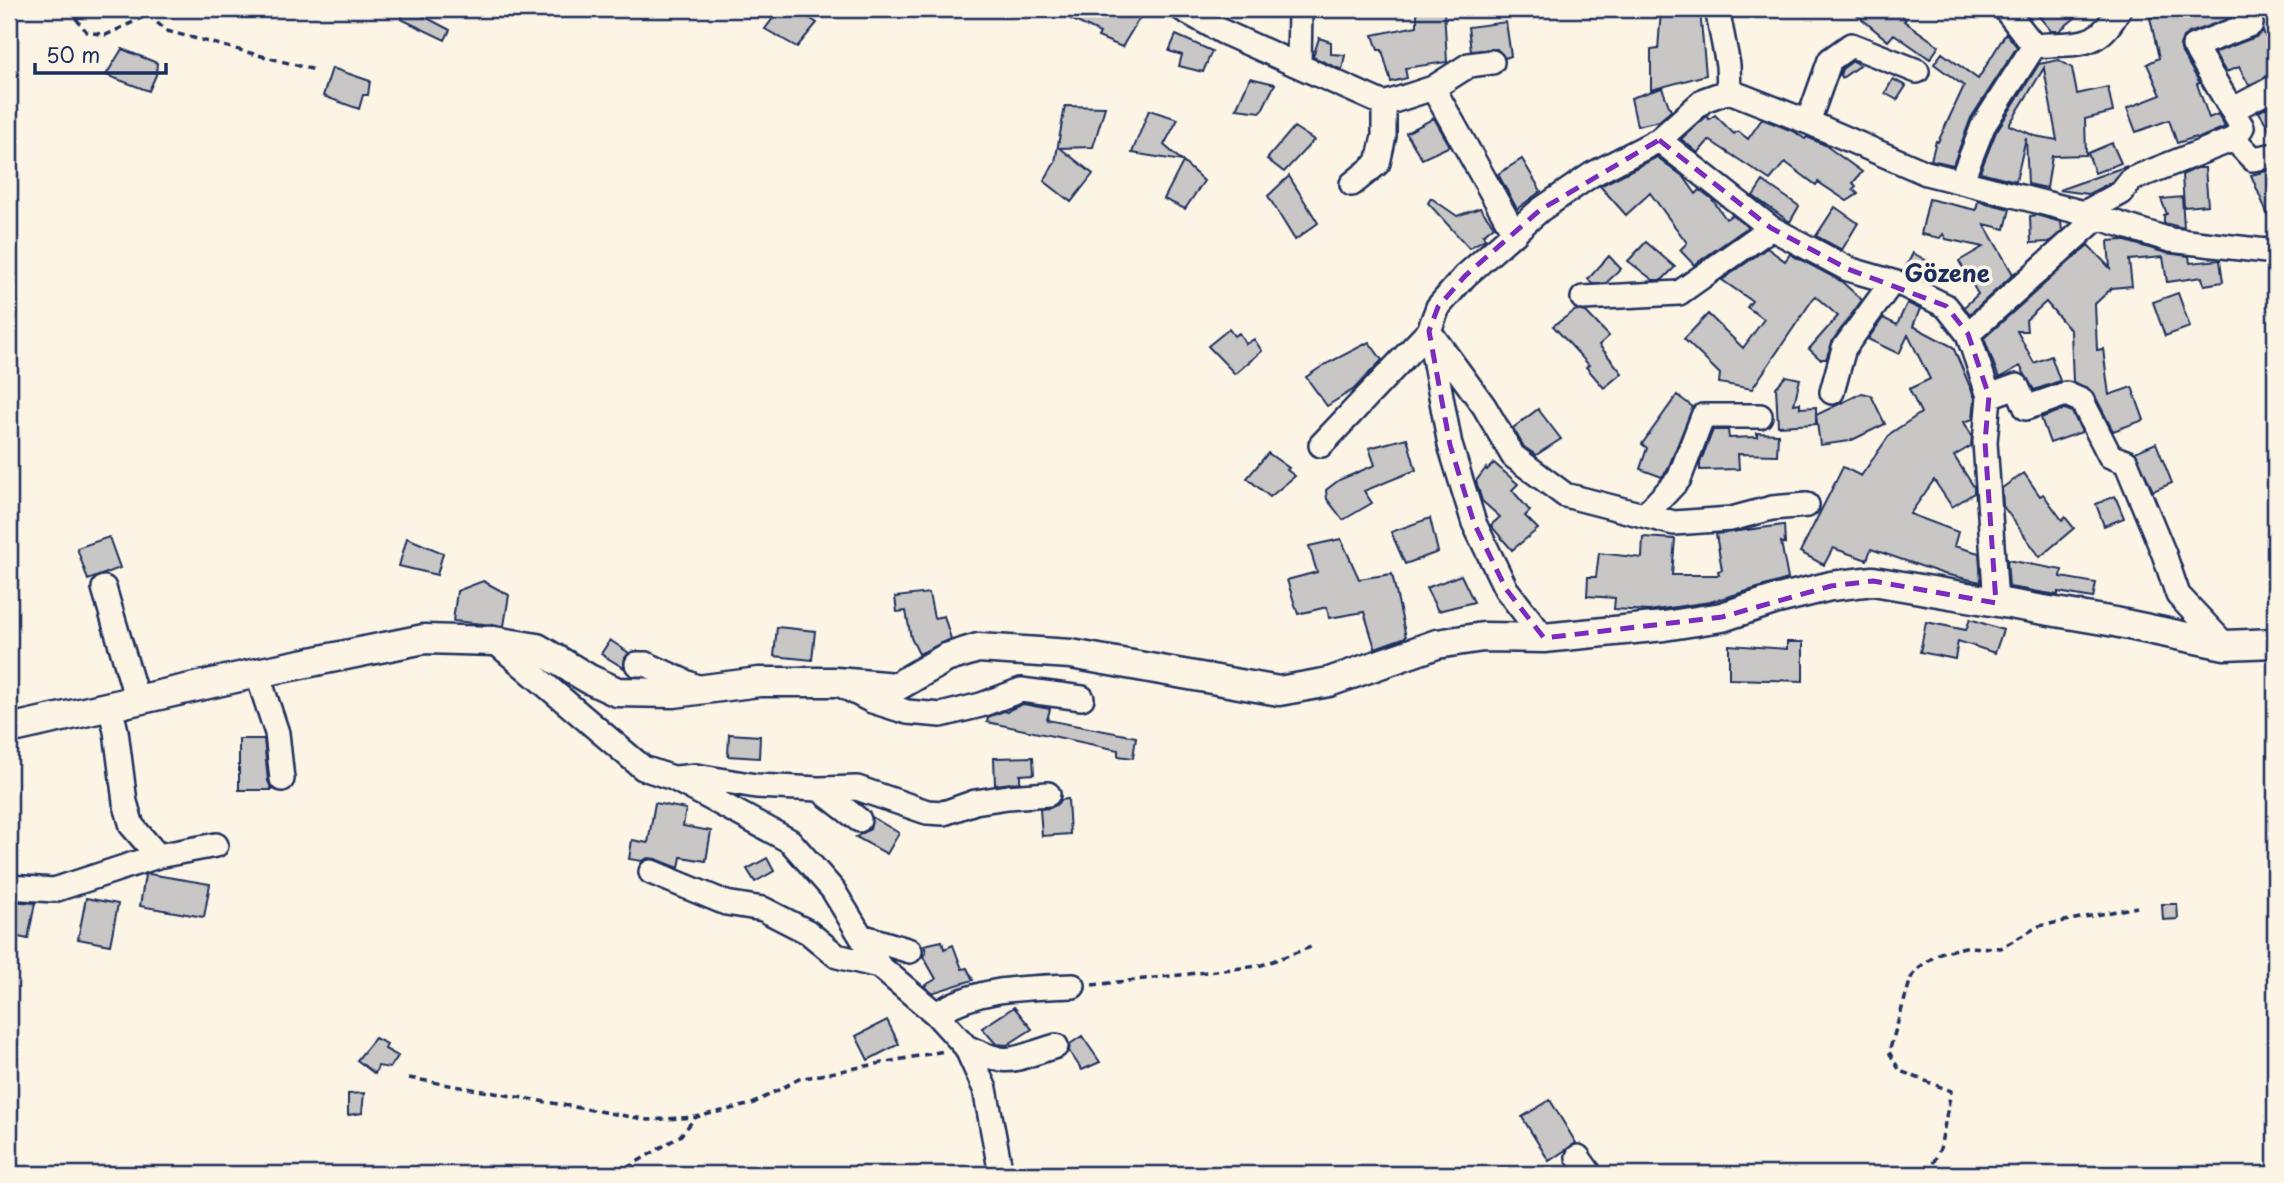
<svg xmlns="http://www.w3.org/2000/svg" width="2284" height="1183" viewBox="0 0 2284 1183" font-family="'Playpen Sans',sans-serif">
  <rect width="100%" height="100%" fill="#fcf5e5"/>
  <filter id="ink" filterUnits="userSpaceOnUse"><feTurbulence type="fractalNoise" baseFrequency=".0143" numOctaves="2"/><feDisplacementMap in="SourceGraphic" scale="14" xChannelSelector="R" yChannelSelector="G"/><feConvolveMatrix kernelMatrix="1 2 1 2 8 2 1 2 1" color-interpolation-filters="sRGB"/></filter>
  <g filter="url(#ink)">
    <!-- building -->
    <path fill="#c8c7c6" stroke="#1b2f5e" stroke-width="2" fill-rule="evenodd" d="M405,9H410L450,30L445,40L401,19Z
      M780,9H808L805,15L817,23L797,47L765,29Z
      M1050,9H1145L1122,47L1098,37L1100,33Z
      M1417,9H1444L1447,62L1405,68L1407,78L1391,82L1382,50H1378L1373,35L1417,26Z
      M1850,9H1893L1906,19L1904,21L1939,46L1930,59L1894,34L1888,41Z
      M2033,9H2086L2059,31H2051Z
      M2202,9H2252L2253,10L2189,33L2183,37L2180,45L2182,53L2200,83L2197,84L2209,118L2218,114L2225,127L2197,139L2196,137L2177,143L2169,120L2136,132L2127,108L2161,95L2147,64L2159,58L2150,18L2175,11L2176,15Z
      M1661,11H1700L1706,75L1651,90V50L1658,49Z
      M1506,22L1511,56L1505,58L1497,49L1471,51L1468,27Z
      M2263,31L2275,58V73L2249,85L2239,67L2226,72L2214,53L2256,37Z
      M2006,33L2017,47L1971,118L1953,165L1931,160L1936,141L1938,142L1964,86L1934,64L1942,53L1978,79Z
      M1176,35L1212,51L1203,72L1179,66L1182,55L1169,51Z
      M1319,38L1331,42V54L1345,55L1342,70L1313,57Z
      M122,49L157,63L156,75L149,91L106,75Z
      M2059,60L2072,68L2077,94L2108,87L2113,112L2085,119L2086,155L2052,156L2047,188L2028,184L2026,138L2016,181L1980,172L1996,132L2039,64ZM2044,68V69L2057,140L2035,136L2009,125Z
      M1853,61L1860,65L1842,78L1840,75L1842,69Z
      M332,68L370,81L368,95H363L359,109L323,96Z
      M1250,78L1275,84L1261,112L1236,109Z
      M1893,79L1906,86L1897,100L1885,93Z
      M1662,88L1671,111L1659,121L1637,126L1631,98Z
      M2275,103V138L2259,112Z
      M1065,106L1105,107L1093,147L1060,148L1093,174L1071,202L1044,181L1055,162Z
      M1149,110L1178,119L1164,145L1182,161L1132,153Z
      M1715,115L1734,134L1738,131L1748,139L1762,119L1795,132L1805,139L1807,137L1825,145L1862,172L1853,183L1856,186L1853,189L1858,194L1847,201L1818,182L1816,185L1785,162L1770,180L1709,140L1698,153L1681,139L1707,116L1709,119Z
      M1434,118L1450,146L1422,159L1406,133Z
      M1294,127L1314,140L1284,172L1267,159Z
      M2112,143L2121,163L2095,173L2088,153Z
      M1657,157L1684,177L1696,194L1700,190L1711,198L1726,219L1732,215L1748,227L1694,265L1680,250L1687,243L1650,193L1626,215L1600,186Z
      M1522,159L1541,191L1517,209L1498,174Z
      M1183,162L1204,181L1185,209L1164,199Z
      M2127,166L2112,182L2088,194L2059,190Z
      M2197,168H2205L2208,205L2184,207L2182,175Z
      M2275,169V232L2251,175Z
      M1289,176L1318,223L1295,240L1268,196Z
      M1763,181L1799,206L1790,222L1753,196Z
      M2182,197L2184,228L2164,223V215L2167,214L2161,199Z
      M1431,198L1457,216L1480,208L1494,226L1483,235L1485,239L1469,248L1428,203Z
      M1929,199L1976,210L1978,201L2010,209L2005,229L1984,224L2013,274L2017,271L1970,314L1964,307L1978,294L1959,261L1983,247L1946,239L1943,234L1940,238L1921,234Z
      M1835,207L1858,223L1842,250L1816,236Z
      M2036,215L2061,222L2062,231L2049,242L2031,243L2030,216Z
      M2122,240L2166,253L2189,256L2190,263L2220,260L2223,282L2204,285L2202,277L2167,282L2163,257L2129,260L2132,286L2112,288L2095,304L2097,350L2103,349L2109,395L2132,387L2144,420L2113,431L2094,394L2088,388L2073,382L2071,331L2046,302L2026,320L2027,331H2017L2034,363L2051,356L2060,381L2034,390L2020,366L1999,378L1984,338L2088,245L2110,268L2108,241Z
      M1646,242L1675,267L1662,280H1653L1628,261Z
      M1767,248L1785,261L1790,254L1841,281L1862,300L1833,340L1826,359H1820L1809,349L1838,316L1815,296L1752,389L1719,383L1720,374L1684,339L1708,314L1743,348L1764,319L1747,307L1752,301L1722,280Z
      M1913,253L1931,263L1913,274L1904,271Z
      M1609,256L1621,269L1606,283L1592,284L1588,279Z
      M2178,293L2190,327L2165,336L2153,302Z
      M1907,303L1920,309L1913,326L1953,347L1975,398L1973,419L1964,422L1972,436L1971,446L1954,456L1974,487V493L1952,507L1934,480L1910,514L1958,532L1954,546L1979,553L1981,582L1944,574L1871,549L1867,560L1833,548L1824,565L1800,552L1843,467L1861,476L1891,433L1921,413L1909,389L1930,379L1908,335L1899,354L1868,339L1883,318L1897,325Z
      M1576,310L1586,312L1609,336L1599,345L1622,373L1604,388L1586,367L1589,365L1553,326Z
      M1229,329L1234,336L1239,333L1246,344L1254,339L1262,351L1235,374L1208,346Z
      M1369,342L1382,360L1354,389L1327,406L1306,377L1324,365Z
      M1786,376L1800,379L1794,404L1800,403V408L1816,407V424L1778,426L1776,387Z
      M1862,393L1871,395L1885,424L1850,441L1820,445L1816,415Z
      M1677,395L1693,407L1667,471L1662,477L1640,469L1647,448L1642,444Z
      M1538,409L1561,439L1536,455L1524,447L1513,428Z
      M2065,409L2072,412L2082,432L2050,443L2041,418Z
      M1713,430H1728L1729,438L1757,437V433L1778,434L1777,455L1738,454L1739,469L1700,470V463Z
      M1407,438L1416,470L1364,491L1372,503L1343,520L1327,499L1326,490L1339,480L1375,465L1369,448Z
      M2156,443L2172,483L2153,491L2135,452Z
      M1268,453L1289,468L1287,470L1295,476L1270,497L1247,478Z
      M1494,463L1518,484L1512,490L1530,511L1525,516L1538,529L1512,550L1492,527L1491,525L1500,517L1482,501L1476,481L1486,468L1487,470Z
      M2024,473L2040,496L2043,494L2062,520L2065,517L2074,528L2040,557L2003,506L2002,488Z
      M2115,496L2124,518L2104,526L2096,504Z
      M1430,518L1438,552L1405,564L1391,532Z
      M1784,525L1785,544L1781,542L1788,579L1710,602L1649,611L1614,609L1615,598L1587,596L1588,577H1596L1599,553L1642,558L1643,537L1675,539L1672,575H1719L1718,571L1722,570L1716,534Z
      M109,537L120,568L88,580L77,548Z
      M407,538L443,553L437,575L399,566Z
      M1341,539L1359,579L1392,574L1406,637L1375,648L1364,612L1329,618L1327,607L1298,614L1287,580L1317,572L1309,546Z
      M2007,560L2062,570L2061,577L2096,583L2093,598L2058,592V595L2009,587Z
      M1461,575L1474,602L1438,611L1426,588Z
      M483,581L509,595L504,626L453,621L457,591Z
      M929,593L934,618L944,616L951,639L919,654L911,638L906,611L897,612L895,597Z
      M1970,619L2003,630L1995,653L1958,641L1955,659L1920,652L1926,622L1966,630Z
      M777,627L815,631L812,660L774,656Z
      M610,640L629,653L625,658L624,668L601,654Z
      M1787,642H1803V681L1729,679V645L1787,649Z
      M1023,704L1050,709L1047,720L1136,737L1133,758L1118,756V750L987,722L988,717L1004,711L1008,712L1009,710Z
      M729,734L760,736L759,758L728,756Z
      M239,739H264L268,781L272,790H239Z
      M1033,757L1034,774L1020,775V782L995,785L994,758Z
      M1068,799L1070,834L1042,836L1040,809L1050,808L1056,805L1061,800Z
      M655,803L686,809L683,826L711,831L706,861L681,857L679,868L656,859L648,858L642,861L629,859L632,840L648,843Z
      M872,817L899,833L887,854L856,837L870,829Z
      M767,858L774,871L755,882L747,869Z
      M149,874L210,884L204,917L140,906L145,875Z
      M86,898L118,904L110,945L78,939Z
      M9,901L35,903L28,939L9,935Z
      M2162,904H2177L2178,919L2163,920Z
      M942,941L944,949L953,945L962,969L967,968L973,980L932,993L924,986L936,979L923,956L926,952L924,945Z
      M1014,1007L1032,1029L1007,1045L996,1044L982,1028Z
      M887,1020L899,1044L868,1060L856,1036Z
      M1082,1036L1100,1062L1082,1070L1069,1051L1070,1044Z
      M375,1038L387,1044L385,1049L398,1056L390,1068L378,1066L375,1074L357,1060Z
      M364,1093L362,1113L348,1115V1094Z
      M1550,1100L1576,1143L1549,1161L1522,1117Z"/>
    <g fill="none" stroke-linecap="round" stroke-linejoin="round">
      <!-- minor casing -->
      <g stroke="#1b2f5e" stroke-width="28">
        <path id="minor" d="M1182,9L1223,32L1384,104
          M1717,9L1728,65L1729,91
          M2005,9L2034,46
          M1299,66L1300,9
          M1433,88L1515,234
          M2232,110L2275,87
          M1808,122L1830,60L1851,45L1917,71
          M2234,139L2242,127L2194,46L2251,24
          M1659,140L1771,228L1848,269L1903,285L1946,306L1968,334L1989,396L1985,442L1996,603
          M1961,182L1983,126L2034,46C2076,42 2098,51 2119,9
          M1352,184L1378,163L1384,136V104L1433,88L1469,65L1492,62
          M2084,213L2121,193L2132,179L2234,139L2253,159L2275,155
          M1583,298L1679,293L1771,228
          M1968,334L2098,217
          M1832,392L1844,348L1892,282
          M1989,396L2017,386L2026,408L2066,394L2082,401L2110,456L2126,462L2164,554L2178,595L2225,645
          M1321,445L1429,331L1484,406L1513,456L1565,495L1674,523L1731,519L1772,508L1807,505
          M1645,515L1679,479L1703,416H1760
          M104,588L137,700
          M1544,638L1506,589L1474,523L1450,445L1429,331L1438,307L1465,276L1540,210L1591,175L1659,140L1704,100L1729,91L1808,122L1926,173L2084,213L2170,240L2266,251L2275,249
          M494,641L643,768L673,778L790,841L833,890L879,966L936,1014L966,1047L985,1089L1001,1174
          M637,664H646L701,689
          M257,673L277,733L282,779
          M839,684L872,701L907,712L941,715L981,705L1021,690L1082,698
          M110,706L116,731L125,802L132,826L158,856
          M676,778L696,776L756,786L819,789L859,820
          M819,789L857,788L927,812L944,813L975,802L1008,797L1048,794
          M651,872L726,903L763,909L808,932L837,956L879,966
          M9,887L54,890L158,856L216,845
          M861,936L910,951
          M936,1014C977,987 1026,988 1073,986
          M966,1047C1012,1068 1011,1059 1056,1046
          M1578,1157L1590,1174"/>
      </g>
      <!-- major casing -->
      <g stroke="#1b2f5e" stroke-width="33">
        <path id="major" d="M9,729L257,673L424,639L494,641L537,648L589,679L617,692L674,693L759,682H836L896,687L946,658L978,648L1071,654L1279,691L1329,682L1437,644L1483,637L1544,638L1664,626L1722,617L1774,600L1831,586L1873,581L2115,622L2225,645L2275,643"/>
      </g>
      <!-- path -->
      <path stroke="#1b2f5e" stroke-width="3.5" stroke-dasharray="7 5" stroke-linecap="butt" d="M68,9L87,32L106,35L148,15L154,9
        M148,15L167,31L315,70
        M1092,985L1259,966L1311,947
        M409,1078L649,1120L696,1117L752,1104L799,1079L944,1051
        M617,1174L680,1136L696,1117
        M1928,1174L1940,1149L1951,1091L1900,1071L1889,1052L1911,978L1923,964L1940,953L1965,947L2001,948L2039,926L2137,907"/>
      <!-- minor -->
      <use href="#minor" stroke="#fcf5e5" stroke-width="23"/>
      <!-- major -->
      <use href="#major" stroke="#fcf5e5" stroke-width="28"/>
    </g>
  </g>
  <!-- marked area -->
  <path fill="none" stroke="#7b2cbf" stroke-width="5" stroke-dasharray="14 9" stroke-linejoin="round" d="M1659,140L1771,228L1848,269L1946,306L1968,334L1989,396L1985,442L1996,603L1873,581L1831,586L1722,617L1544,638L1506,589L1474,523L1450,445L1429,331L1438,307L1465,276L1540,210Z"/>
  <g text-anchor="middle" stroke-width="7" stroke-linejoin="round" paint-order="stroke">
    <!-- quarter labels -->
    <g font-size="24" font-weight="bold" fill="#1b2f5e" stroke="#fcf5e5">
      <text x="1947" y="282">Gözene</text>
    </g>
  </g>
  <!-- margin -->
  <rect width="2284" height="1183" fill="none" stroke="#fcf5e5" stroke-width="35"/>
  <rect x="18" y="18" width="2249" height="1148" fill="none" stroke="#1b2f5e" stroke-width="2.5" filter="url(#ink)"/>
  <!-- scale -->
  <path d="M35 63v10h131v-10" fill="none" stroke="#1b2f5e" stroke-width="3.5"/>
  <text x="46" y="63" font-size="21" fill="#1b2f5e" stroke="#fcf5e5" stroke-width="5" paint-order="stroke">50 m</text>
</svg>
